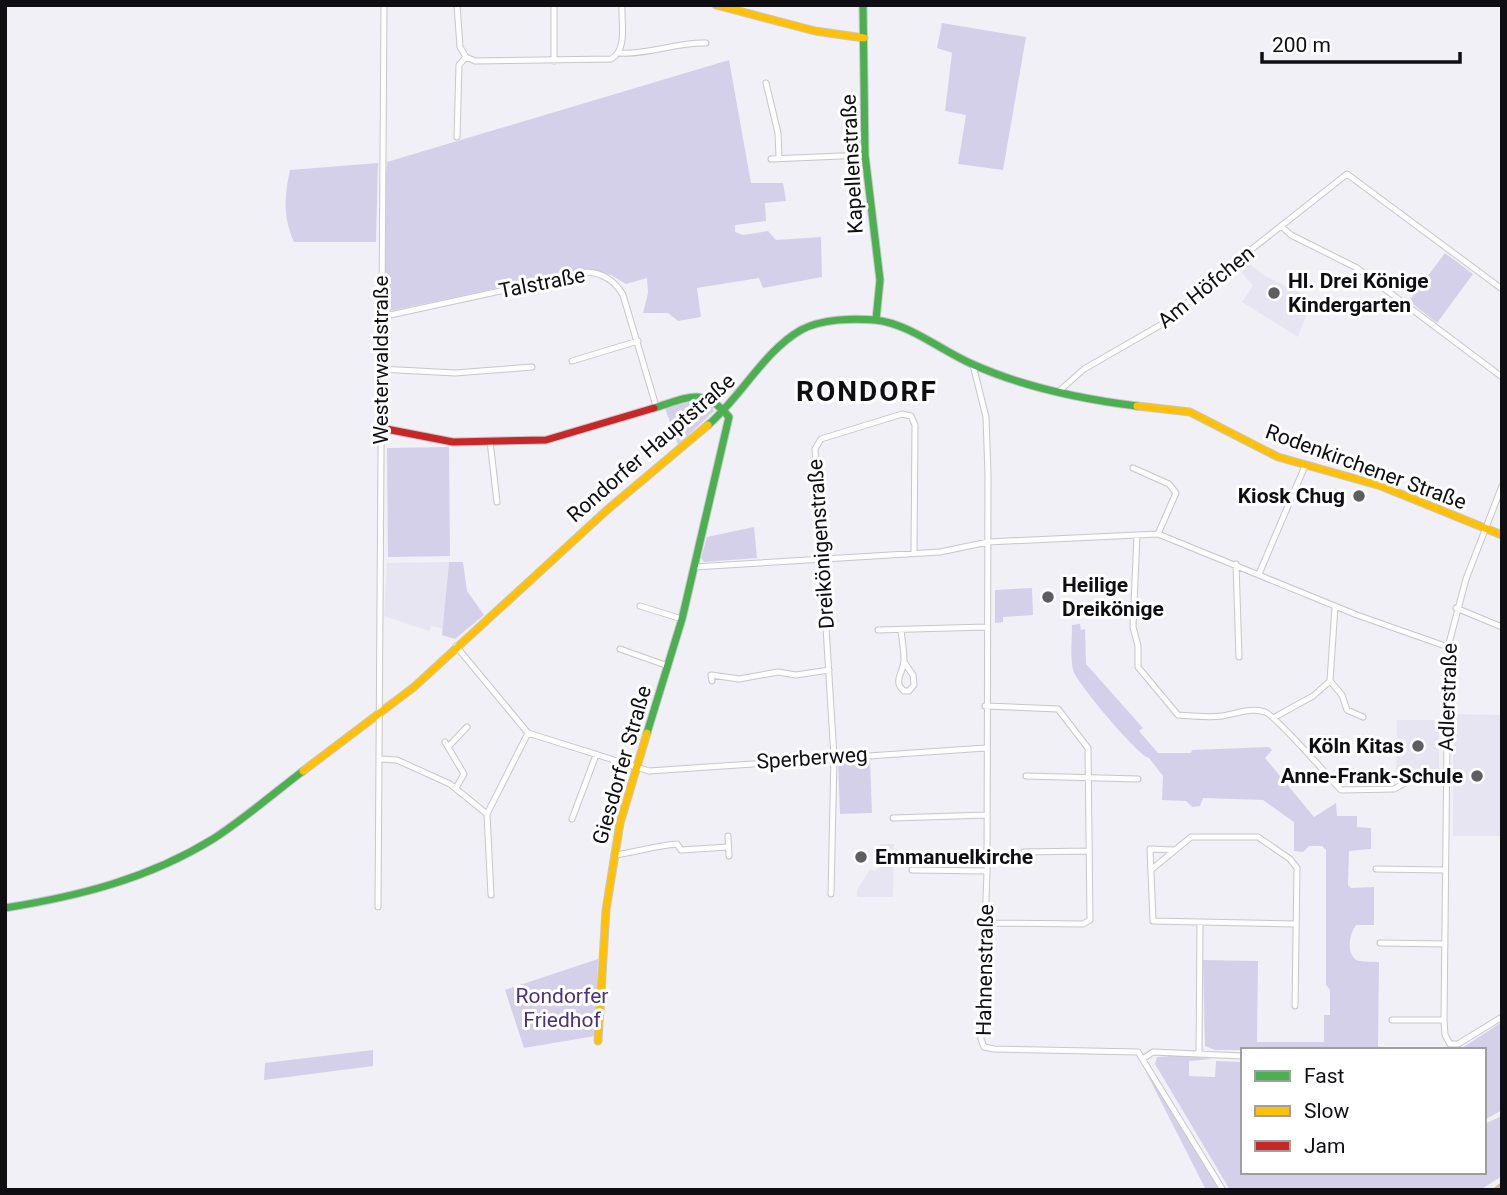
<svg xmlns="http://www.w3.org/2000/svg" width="1507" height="1195" viewBox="0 0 1507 1195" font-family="Roboto,sans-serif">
  <rect width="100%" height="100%" fill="#f1f0f7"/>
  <!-- built -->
  <path fill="#e8e5f3" d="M1245,261L1267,277L1312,299L1298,337L1242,302L1253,286L1238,268Z
    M449,562L443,629L431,626L429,631L384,616L387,563Z
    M1453,714L1502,715V836H1453Z
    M1397,720H1439V772L1396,771Z
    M880,844H894L893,897H857V890L870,869L874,871L879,868Z"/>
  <!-- green -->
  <path fill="#d5d0ea" d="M942,23L1026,37L1003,170L958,164L966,115L945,111L952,53L937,48Z
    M729,60L751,183H783L786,201L765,203L766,221L735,225V232L743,235L768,231L776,240L821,237L822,277L763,288L759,278L697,288L701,317L678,321L668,313H643L648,293L647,278L626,284L611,275L587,269L385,312L384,197L387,162Z
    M378,163L376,242H294C283,218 284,196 290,170Z
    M1445,253L1473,274L1437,323L1409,301Z
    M698,400L711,402L714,411L678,445L665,408Z
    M449,447L450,556L388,557L387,448Z
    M754,527L757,558L704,562L701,558L707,537Z
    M449,562H463L467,591L484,615L455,639L442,635Z
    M1032,588L1033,615L1003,617V622L995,623V590Z
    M1080,624L1081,630L1085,629L1086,664L1143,728L1139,731L1158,753H1191L1192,750L1269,747L1272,750L1265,758L1314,817L1336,803L1337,816H1357V827L1371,828V849L1349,851L1348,885L1351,888L1374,887V925H1356C1350,933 1346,951 1355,959C1360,963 1373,961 1379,962L1378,1050H1215L1205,1046L1203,960L1258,961L1257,1042H1324V1015H1330V990L1326,985V850L1322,846H1309L1303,852L1294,851V822L1263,800L1203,798L1200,806L1192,807L1186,801L1162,800L1163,776L1149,758C1138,756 1076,682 1073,670C1070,656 1072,640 1072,625Z
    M870,760L872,813L840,814L838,761Z
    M598,959L595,1036L524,1048L505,990Z
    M1502,1022V1110L1488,1118H1484V1050H1459Z
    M373,1050V1066L264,1080L265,1063Z
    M1181,1055L1212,1059L1189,1061V1076L1215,1077L1216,1061L1243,1062V1172H1484V1124L1502,1116V1176L1480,1190H1230L1155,1064L1157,1057Z
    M1146,1072H1149L1219,1190H1206Z"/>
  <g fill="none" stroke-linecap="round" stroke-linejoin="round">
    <!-- street casing -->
    <g stroke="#c7c6cb" stroke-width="7">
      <path id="street" d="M457,5L460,47L466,57
        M619,53C649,55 676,42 706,43
        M466,57L475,61L611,59C628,50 621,22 622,5
        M554,61V5
        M766,83L778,133L779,158
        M457,137L459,65L466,57
        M771,159L865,155
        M1281,226L1291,235L1357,268L1502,377
        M381,317L587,272C603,273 615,281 623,295L656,406
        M572,361L638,341
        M973,365L986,417L988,475L987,871L981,1039L984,1047L994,1049L1138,1052L1223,1190
        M380,369L455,373L532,367
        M1058,392L1084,369L1164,323L1219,275L1347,174L1502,289
        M490,441L497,502
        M1133,468L1169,484L1176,493L1158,534
        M1137,535L1133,627L1138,646V667L1178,715C1192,716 1209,718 1222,716C1235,714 1251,707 1265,712C1274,714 1330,778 1341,790L1394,789L1405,783
        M1236,564L1239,657
        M694,567L940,552L988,542L1158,534L1357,615L1448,647
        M1259,574L1305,466
        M640,606L682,619
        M1456,608L1502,627
        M878,630L986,627
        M901,630C902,640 904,650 904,660C904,672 892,681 904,691H909L914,685L913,675L904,662
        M456,646L528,733L649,771L986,748
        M620,649L668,666
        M712,681L711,675L739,679L778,672L796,675L829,670
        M1330,681L1342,695L1347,710L1363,717
        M985,706L1058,709L1088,748L1090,920L1083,924L986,923
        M1275,717L1313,696L1330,681L1335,606
        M445,742L464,774L456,788
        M448,747L467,727
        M380,759L397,760L450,784L487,814
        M1026,776L1138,779
        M893,818L987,815
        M572,819L596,755
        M728,836L729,856
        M1174,850L1150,849L1153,921L1296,924
        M1024,852L1088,851
        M614,855C638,852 653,846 677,844L681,850L728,847
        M1152,869L1191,837H1258L1290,859L1297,868L1295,1006
        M1376,869L1445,870
        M912,870L987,871
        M831,894L834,757L815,449L821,439L902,414L911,416L915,425L914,553
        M491,895L487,814L528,733
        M378,907L384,5
        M1380,943L1445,944
        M1392,1020H1444
        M1450,1044L1445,1035L1444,1020L1448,647L1466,579L1502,486
        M1450,1044H1458L1502,1017
        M1199,1053L1200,922
        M1144,1058L1153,1052L1243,1056"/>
    </g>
    <!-- fast casing -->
    <g stroke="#c7c6cb" stroke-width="9">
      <path id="fast" d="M863,5L865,155L880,280L876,320
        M708,425C741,397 764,351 801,330C821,319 853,318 875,320C908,323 942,351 972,364C1023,387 1081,399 1137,406
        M647,733L682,619L729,417C704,386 687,398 654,408
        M5,908C79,896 148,879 213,839C244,819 274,793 303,771"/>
    </g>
    <!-- slow casing -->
    <g stroke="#c7c6cb" stroke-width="9">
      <path id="slow" d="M716,5L815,31L864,38
        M1137,406L1190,412L1278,457L1381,486L1502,535
        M303,771L414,687L607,510L708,425
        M598,1041L606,910L620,823L647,733
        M1498,1190L1502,1187"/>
    </g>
    <!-- jam casing -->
    <g stroke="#c7c6cb" stroke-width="9">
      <path id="jam" d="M381,428L453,442L546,440L654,408"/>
    </g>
    <!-- street -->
    <use href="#street" stroke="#fdfdfe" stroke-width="5"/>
    <!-- fast -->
    <use href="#fast" stroke="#4caf50" stroke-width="7"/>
    <!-- slow -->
    <use href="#slow" stroke="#ffc107" stroke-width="7"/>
    <!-- jam -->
    <use href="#jam" stroke="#c62828" stroke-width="7"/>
  </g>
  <!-- markers -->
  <g fill="#5e5d62" stroke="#fff" stroke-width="2.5">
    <circle cx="1274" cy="293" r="7"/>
    <circle cx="1359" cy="496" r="7"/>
    <circle cx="1048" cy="597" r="7"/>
    <circle cx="1418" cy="746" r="7"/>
    <circle cx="1477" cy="776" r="7"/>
    <circle cx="861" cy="857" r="7"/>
  </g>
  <g text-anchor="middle" stroke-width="6" stroke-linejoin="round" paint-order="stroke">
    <!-- street labels -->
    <g font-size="21" fill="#0f0e12" stroke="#fff">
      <text transform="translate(852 164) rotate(-93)" y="7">Kapellenstraße</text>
      <text transform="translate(542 283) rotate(-11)" y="7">Talstraße</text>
      <text transform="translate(1206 287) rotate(-39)" y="7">Am Höfchen</text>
      <text transform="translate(381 360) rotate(-90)" y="7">Westerwaldstraße</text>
      <text transform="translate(651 448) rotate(-41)" y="7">Rondorfer Hauptstraße</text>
      <text transform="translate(1366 467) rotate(20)" y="7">Rodenkirchener Straße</text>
      <text transform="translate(821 544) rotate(-94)" y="7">Dreikönigenstraße</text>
      <text transform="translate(1448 697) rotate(-88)" y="7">Adlerstraße</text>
      <text transform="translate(812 758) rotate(-4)" y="7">Sperberweg</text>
      <text transform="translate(622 765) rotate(-74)" y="7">Giesdorfer Straße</text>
      <text transform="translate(985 970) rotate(-89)" y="7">Hahnenstraße</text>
    </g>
    <!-- poi labels -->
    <g font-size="21" font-weight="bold" fill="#0f0e12" stroke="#fff" text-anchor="start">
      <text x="1288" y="288">Hl. Drei Könige<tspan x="1288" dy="24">Kindergarten</tspan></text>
      <text x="1345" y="503" text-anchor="end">Kiosk Chug</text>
      <text x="1062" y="592">Heilige<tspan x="1062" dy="24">Dreikönige</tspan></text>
      <text x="1404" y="753" text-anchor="end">Köln Kitas</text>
      <text x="1463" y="783" text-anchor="end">Anne-Frank-Schule</text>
      <text x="875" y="864">Emmanuelkirche</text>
    </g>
    <!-- park labels -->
    <g font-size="21" fill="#493180" stroke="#fff">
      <text x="562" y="1003">Rondorfer<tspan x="562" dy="24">Friedhof</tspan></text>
    </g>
    <!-- district labels -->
    <g font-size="28" font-weight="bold" letter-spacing="2" fill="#0f0e12" stroke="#fff">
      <text x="867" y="401">RONDORF</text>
    </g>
  </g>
  <!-- border -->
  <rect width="1507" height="1195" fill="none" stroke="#0f0e12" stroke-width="14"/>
  <!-- legend -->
  <rect x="1241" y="1048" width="245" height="126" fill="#ffffff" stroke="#9f9fa0" stroke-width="2"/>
  <rect x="1255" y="1071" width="35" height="10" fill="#4caf50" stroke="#9f9fa0" stroke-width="2"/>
  <text x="1304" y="1083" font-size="21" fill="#0f0e12">Fast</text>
  <rect x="1255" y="1106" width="35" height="10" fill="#ffc107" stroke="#9f9fa0" stroke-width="2"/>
  <text x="1304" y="1118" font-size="21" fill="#0f0e12">Slow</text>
  <rect x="1255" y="1141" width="35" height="10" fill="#c62828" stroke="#9f9fa0" stroke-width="2"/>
  <text x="1304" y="1153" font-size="21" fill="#0f0e12">Jam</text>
  <!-- scale -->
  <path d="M1262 52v10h198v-10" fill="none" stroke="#0f0e12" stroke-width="3.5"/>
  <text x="1272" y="52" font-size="21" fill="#0f0e12" stroke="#ffffff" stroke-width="5" paint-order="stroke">200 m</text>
</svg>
